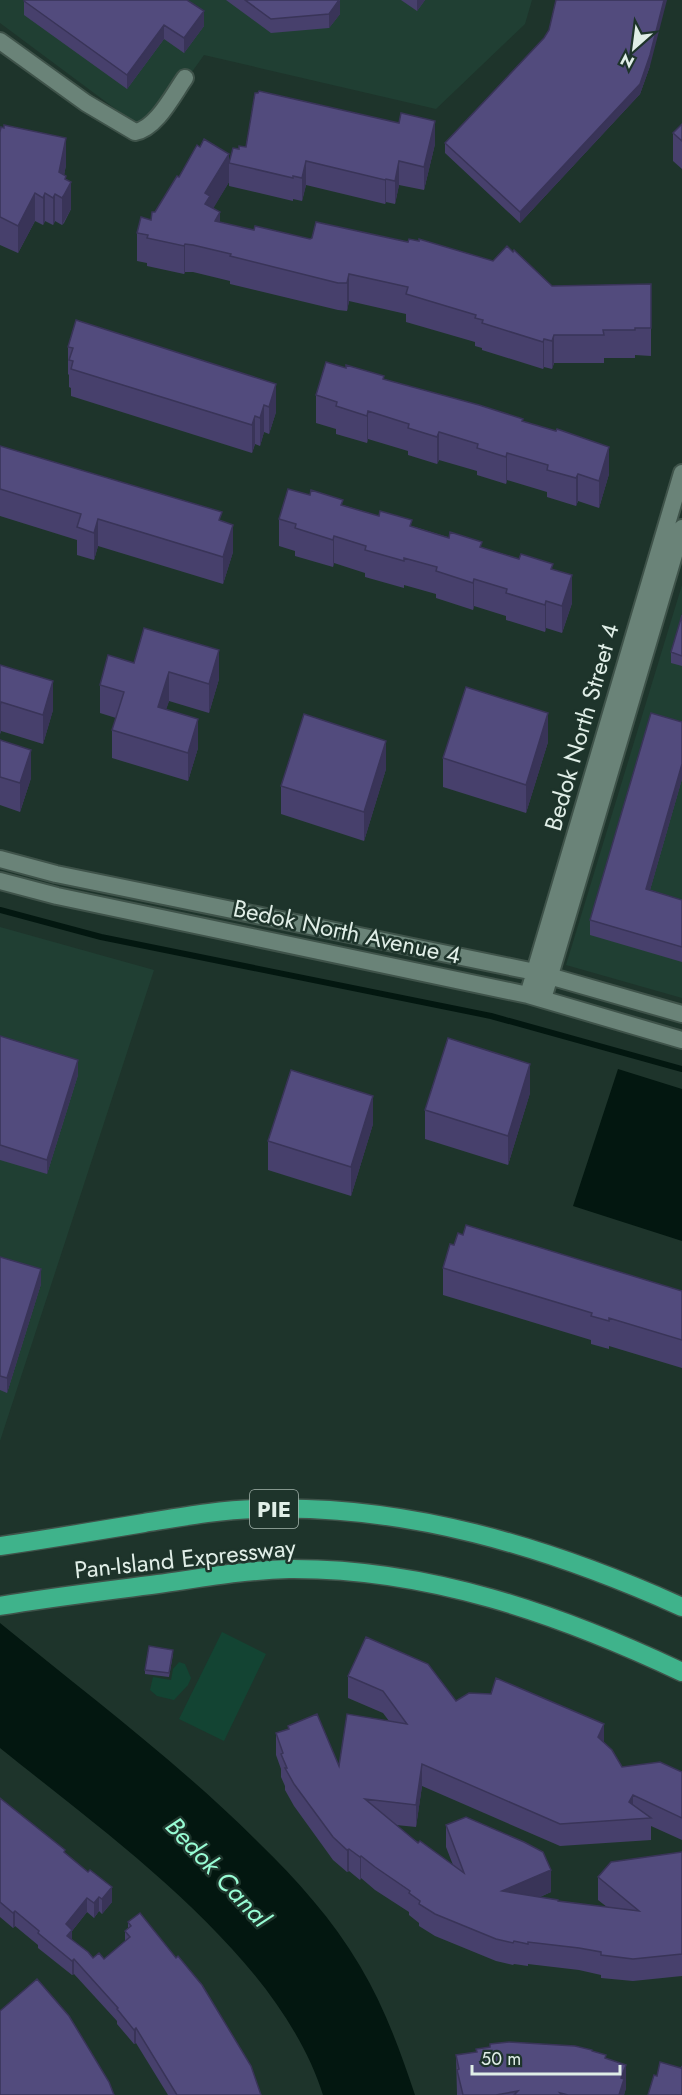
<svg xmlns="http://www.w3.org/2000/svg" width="682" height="2095" viewBox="0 0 682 2095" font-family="Jost,sans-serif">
  <rect width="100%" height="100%" fill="#1e342b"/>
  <!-- built -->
  <path fill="#203f33" d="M0,0H532L525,24L436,109L204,55L174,97L145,131L0,23Z
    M682,585V998L566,965Z
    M0,927L154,970L0,1441Z"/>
  <!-- green -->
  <path fill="#134433" d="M222,1632L266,1654L224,1741L179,1719Z
    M179,1662L185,1664L191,1678L188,1685L174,1700L157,1696L150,1690L153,1677L171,1680L173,1669Z"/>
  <!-- water -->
  <path fill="#031710" d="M618,1069L682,1089V1241L573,1206Z
    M0,1623C88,1695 179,1763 259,1843C297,1880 333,1920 360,1966C384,2006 400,2050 415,2095H323C279,1955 110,1837 0,1748Z"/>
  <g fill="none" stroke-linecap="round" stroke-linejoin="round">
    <!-- stream -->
    <path stroke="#031710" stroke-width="6" d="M0,910L101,937L491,1016L682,1069"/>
    <!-- minor casing -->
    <g stroke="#3f534a" stroke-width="20">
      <path id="minor" d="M0,41L86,103L135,132C156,129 173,95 185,78
        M0,859L56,874L535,972L682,1014
        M0,881L57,896L528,995L682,1040
        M528,995L682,473
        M543,999L682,528"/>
    </g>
    <!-- motorway casing -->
    <g stroke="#3f534a" stroke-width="21">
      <path id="motorway" d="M0,1546C48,1539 96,1531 144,1523C181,1517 219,1510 256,1509C404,1503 549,1547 682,1607
        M0,1606C52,1597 105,1591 158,1584C201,1578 245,1570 289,1569C428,1568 559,1614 682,1672"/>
    </g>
    <!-- minor -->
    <use href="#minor" stroke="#6a8378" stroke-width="16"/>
    <!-- motorway -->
    <use href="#motorway" stroke="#3fb38b" stroke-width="18"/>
  </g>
  <!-- wall -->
  <path fill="#47406c" d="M226,0H340V14L329,28L271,33Z
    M401,0H425L417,11Z
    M24,1L204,26L184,53L164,39L127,89L24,15Z
    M650,66L640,94L520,223L445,153V143Z
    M682,124V169L673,161V133Z
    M0,132L66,165L64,175L66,180L71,209L64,223L62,225L55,221L53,225L45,221L43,225L35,221L18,253L0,245Z
    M435,144L424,190L399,185L395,204L386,202L385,204L306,185L302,201L293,199V201L229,186V163L239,149L246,147Z
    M179,177L229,182L213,208L220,222L254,230L310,239L552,286L651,284V356L635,355V358H604V363H554L552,369L544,367L543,369L482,350V348L475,346V342L406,322V314L349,301L347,311L338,310L230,284V281L193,272H185L184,274L147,266V263L137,261V233L151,220Z
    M68,347L276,384V412L269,434L264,432L260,446L255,444L252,453L71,396V388L69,387V375L68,374Z
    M384,379L523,421L609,474L599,508L578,501L576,506L547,497V492L507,480L506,484L477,475V471L439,460L437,464L408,455V451L368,439L367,443L336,434V429L316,423V395Z
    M0,446L222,521L233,552L223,584L98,546L94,560L77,555V540L0,516Z
    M310,495L553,569L572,603L562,633L546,628L545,632L506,620V616L474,606L473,610L436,598V594L404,585V588L365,577V573L334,563L333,567L295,556V551L279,546V519Z
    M682,615V666L671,663V652Z
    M134,663L219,679L209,713L169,701L166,709L198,748L188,781L112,758V730L116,718L100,713V685Z
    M0,665L53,710L43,744L1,731L0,734Z
    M682,722V779L650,890L682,900V962L590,935V920Z
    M0,740L31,778L20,812L0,805Z
    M548,742L526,813L443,787V758Z
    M386,769L364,841L281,814V786Z
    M0,1036L78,1075L47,1174L0,1160Z
    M530,1093L508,1165L425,1139V1110Z
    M373,1124L351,1196L268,1170V1141Z
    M454,1245L682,1291V1368L609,1346V1349L591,1344V1340L443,1295V1268Z
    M0,1257L41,1284L7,1393L0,1390Z
    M173,1654L169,1677L145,1674V1670Z
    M348,1676L456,1701L604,1743L622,1767L682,1772V1840L651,1826V1840L560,1846L422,1786L416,1827L396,1825L412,1838L453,1865L446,1847V1825L551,1892L540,1897L558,1902L607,1907L598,1900V1877L682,1852V1976L633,1981L601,1978V1975L579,1970L528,1964V1966L514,1964L513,1965L496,1961L435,1936L419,1926V1923L409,1915V1912L375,1890L361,1878L360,1880L349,1871L347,1872L333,1860L294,1806L285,1790V1786L281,1777V1769L276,1755V1733L288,1729V1726L339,1766L389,1721L383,1713L348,1698Z
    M0,1798L65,1853L112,1902L102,1914L99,1911L94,1918L87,1912L72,1931V1940L93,1958L104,1959L125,1941V1931L128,1928V1922L261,2095H168L136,2043L134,2044L117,2024V2021L74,1974L72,1975L38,1948V1945L15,1926L13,1928L0,1917Z
    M592,2052L606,2058L626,2088L624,2095H457L456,2055Z"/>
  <!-- shaded-wall -->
  <path fill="#393458" d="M340,0V14L329,28V14Z
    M417,0H425L417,11Z
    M664,0H667L650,66L640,94L520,223V212Z
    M204,11V26L184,53V38Z
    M164,25V39L127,89V75Z
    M435,121V144L424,190V167Z
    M66,138V165L60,197L59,172Z
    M229,154V182L210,214L205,231V193Z
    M306,161V185L302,201V178Z
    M399,161V185L395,204V181Z
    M66,176V190L71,182V209L62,225V198L65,179Z
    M386,179V202L385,204V180Z
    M35,193V221L18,253V226Z
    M45,193V221L43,225V198Z
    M55,194V221L53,225V198Z
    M220,212V240L215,221Z
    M185,244V272L184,274V246Z
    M349,274V301L347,311V283Z
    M554,335V363L552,369V341Z
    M544,339V367L543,369V342Z
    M276,384V412L269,434V407Z
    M264,405V432L260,446V418Z
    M368,411V439L367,443V416Z
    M255,416V444L252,453V425Z
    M439,432V460L437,464V437Z
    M609,447V474L599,508V481Z
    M507,453V480L506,484V457Z
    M578,474V501L576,506V478Z
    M98,519V546L94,560V533Z
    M233,525V552L223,584V557Z
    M334,536V563L333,567V540Z
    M572,575V603L562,633V606Z
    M474,579V606L473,610V583Z
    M546,601V628L545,632V605Z
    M219,650V679L209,713V684Z
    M169,672V701L158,735V707Z
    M53,681V710L43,744V715Z
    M1,702V731L0,734V706Z
    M548,713V742L526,813V785Z
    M198,719V748L188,781V753Z
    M386,741V769L364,841V812Z
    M31,750V778L20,812V783Z
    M682,764V779L646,904V889Z
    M78,1060V1075L47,1174V1160Z
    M530,1064V1093L508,1165V1136Z
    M373,1096V1124L351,1196V1167Z
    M41,1269V1284L7,1393V1378Z
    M604,1724V1746L598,1737Z
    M422,1764V1786L416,1827V1805Z
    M633,1795V1818L629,1802Z
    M349,1849V1871L347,1872V1850Z
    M361,1856V1878L360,1880V1857Z
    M551,1870V1892L502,1913V1891Z
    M112,1887V1902L102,1914V1899Z
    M99,1897V1911L94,1918V1903Z
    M87,1898V1912L72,1931V1944L67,1951L66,1924Z
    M15,1911V1926L13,1928V1913Z
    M74,1959V1974L72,1975V1961Z
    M136,2028V2043L134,2044V2030Z
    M626,2065V2088L624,2095H619L621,2078Z"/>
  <!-- building -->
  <path fill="#524b7d" stroke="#393458" stroke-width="1.5" d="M25,0H187L204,11L184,38L164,25L127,75L24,1Z
    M245,0H339L329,14L271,19Z
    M556,0H664L650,55L640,84L520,212L445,143L544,38L549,30Z
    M259,91L399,123L401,113L435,121L424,167L399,161L395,181L386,179L385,180L306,161L302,178L293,176V178L229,163L233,148L239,149V146L246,147L255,93H258Z
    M682,124V141L673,133Z
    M4,125L66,138L59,172L66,176L65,179L71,182L64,195L62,198L55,194L53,198L45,193L43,198L35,193L18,226L0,217V132L1,127L4,128Z
    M204,139L229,154L205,193L210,196L205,204L220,212L215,221L254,230L255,226L310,239L312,238L316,222L408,242L409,239L419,241V239L493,261L507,246L513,252L514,250L552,286L651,284V328H635V330H603L604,335H554L552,341L544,339L543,342L482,323L483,320L475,318L476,315L406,294L408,287L349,274L347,283H338L230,256L231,254L193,245L185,244L184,246L147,238L148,235L137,233L141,217L151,220L152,212H155L177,176L179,177L197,145L200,147Z
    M76,320L276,384L269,407L264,405L260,418L255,416L252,425L71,369L73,361L69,360L73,348L68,347Z
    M326,362L346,368V365L384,376L383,379L479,405L523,419L522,421L556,431L557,429L609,447L599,481L578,474L576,478L547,470L548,465L507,453L506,457L477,448L478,444L439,432L437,437L408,428L409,424L368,411L367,416L336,406L337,402L316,395Z
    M0,446L222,512L219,520L233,525L223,557L98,519L94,533L77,527L81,514L0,489Z
    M288,489L310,495L311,490L343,500L341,505L379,516L380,511L412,520L410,526L449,538L450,532L482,542L480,547L519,559L521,554L553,564L551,569L572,575L562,606L546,601L545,605L506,593L507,589L474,579L473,583L436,571L437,567L404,558V561L365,550L366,546L334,536L333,540L295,528L296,524L279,519Z
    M682,615V656L671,652Z
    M144,628L219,650L209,684L169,672L158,707L198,719L188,753L112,730L124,692L100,685L108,655L134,663Z
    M0,665L53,681L43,715L1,702L0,706Z
    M466,687L548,713L526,785L443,758Z
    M651,713L682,722V764L646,889L682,900V947L590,920Z
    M304,714L386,741L364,812L281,786Z
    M0,740L31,750L20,783L0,777Z
    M0,1036L78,1060L47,1160L0,1145Z
    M448,1038L530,1064L508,1136L425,1110Z
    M291,1070L373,1096L351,1167L268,1141Z
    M466,1225L682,1291V1340L609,1318V1321L591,1316L592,1313L443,1268L450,1244L454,1245L458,1233L463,1235Z
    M0,1257L41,1269L7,1378L0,1376Z
    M366,1637L428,1664L456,1701L469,1693L491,1694L496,1678L604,1724L598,1737L612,1750L622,1767L660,1762L682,1772V1818L633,1795L629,1802L651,1818L560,1824L422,1764L416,1805L365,1799L412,1838L418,1843L420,1841L464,1873L446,1825L466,1817L524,1842L543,1852L551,1870L502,1891L558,1900V1901L639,1911L598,1877L611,1862L682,1852V1954L633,1959L601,1955V1952L579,1948L528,1942V1944L514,1941L513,1943L496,1939L435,1914L419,1904L420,1901L409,1893L410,1891L375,1867L361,1856L360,1857L349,1849L347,1850L333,1837L294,1784L285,1768H287L281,1754L283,1753L276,1733L289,1729L288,1726L317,1714L339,1766L347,1714L407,1724L383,1691L348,1676Z
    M149,1646L173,1650L169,1673L145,1670Z
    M0,1798L65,1850L64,1852L88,1872L90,1870L112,1887L102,1899L99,1897L94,1903L87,1898L66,1924L72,1930L67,1936L88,1952L93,1958L99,1953L104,1959L130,1937L125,1931L131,1926L128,1922L140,1913L176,1958L178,1956L202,1985L251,2066L261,2095H177L136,2028L134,2030L117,2009L118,2008L74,1959L72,1961L38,1933L39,1931L15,1911L13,1913L0,1902Z
    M37,1979L69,2016L109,2082L114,2095H0V2011Z
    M509,2042L575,2046L592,2050V2051L606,2055L605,2058L626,2065L621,2078L624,2079L619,2095H568L560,2093L562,2095H514L518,2091L496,2095H463L457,2070L459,2069L456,2055L477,2052L476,2049L490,2047V2044Z
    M660,2062L681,2068L682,2066V2095H648L654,2075L657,2076Z"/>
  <g text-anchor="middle" stroke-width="5" stroke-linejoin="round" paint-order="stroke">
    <!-- shield labels -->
    <rect fill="#1e342b" stroke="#a6b6af" stroke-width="1.5" x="250" y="1490" width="48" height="38" rx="4.5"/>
    <g font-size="22" font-weight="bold" fill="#e0eee7">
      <text x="274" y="1517">PIE</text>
    </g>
    <!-- street labels -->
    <g font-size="24" fill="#e0eee7" stroke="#1e342b">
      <text transform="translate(582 727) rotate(-74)" y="8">Bedok North Street 4</text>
      <text transform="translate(347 932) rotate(12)" y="8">Bedok North Avenue 4</text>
      <text transform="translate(185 1559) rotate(-6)" y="8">Pan-Island Expressway</text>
    </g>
    <!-- water labels -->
    <g font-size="26" font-style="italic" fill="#98fcd4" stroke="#1e342b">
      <text transform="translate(218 1872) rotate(47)" y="9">Bedok Canal</text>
    </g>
  </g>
  <!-- north arrow -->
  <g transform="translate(634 48) rotate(208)" stroke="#1e342b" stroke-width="4.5" paint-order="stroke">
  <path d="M0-4.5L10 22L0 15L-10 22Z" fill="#e0eee7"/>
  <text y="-9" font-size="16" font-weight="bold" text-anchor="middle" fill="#e0eee7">N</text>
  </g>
  <!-- scale -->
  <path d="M472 2065v9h148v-9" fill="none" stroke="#e0eee7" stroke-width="3"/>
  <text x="481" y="2065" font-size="18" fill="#e0eee7" stroke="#1e342b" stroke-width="4.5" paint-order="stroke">50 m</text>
</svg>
